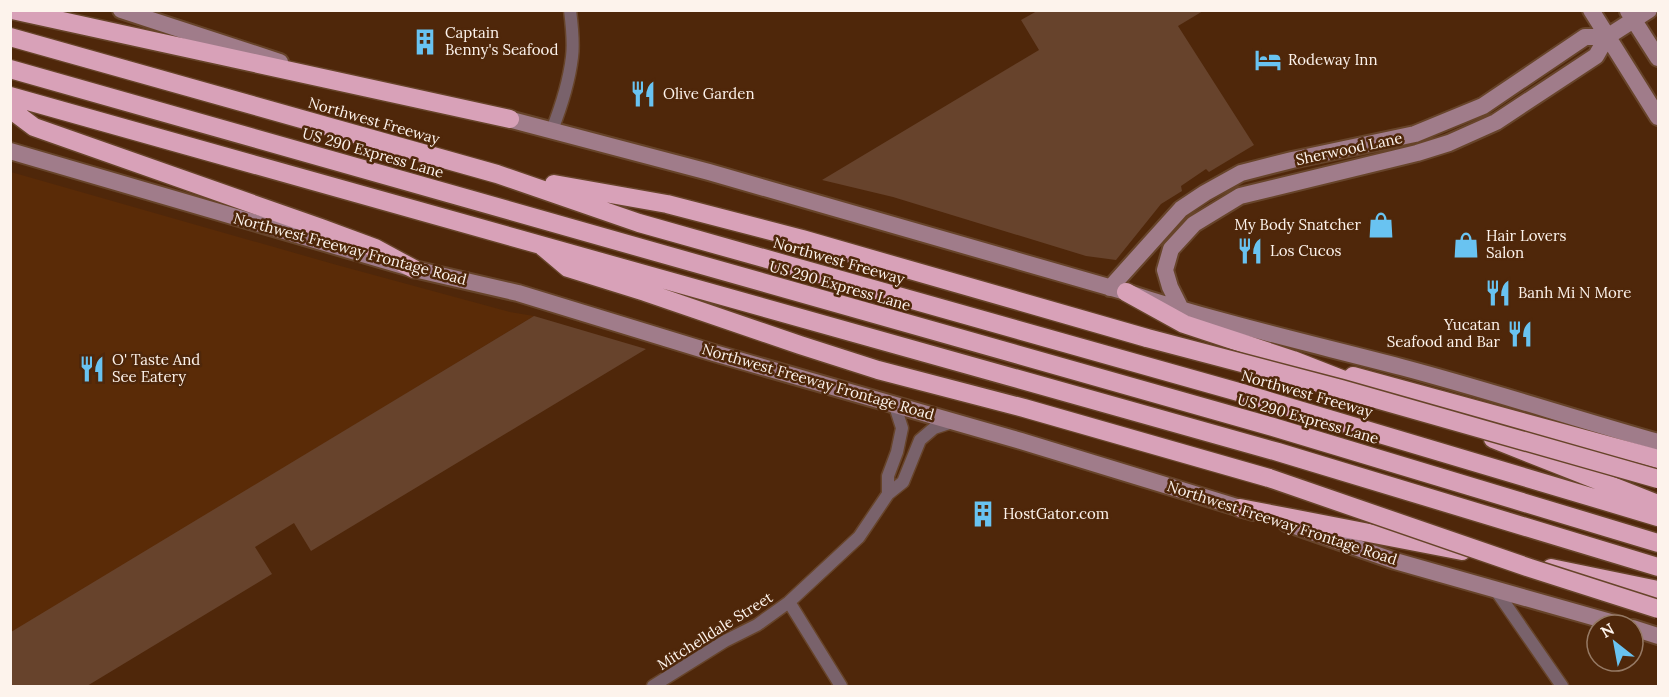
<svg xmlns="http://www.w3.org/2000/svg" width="1669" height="697" viewBox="0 0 1669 697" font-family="Lora,serif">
  <rect width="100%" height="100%" fill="#4f270a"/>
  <!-- built -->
  <path fill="#5a2b07" d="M11,172L337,265L510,312L534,316L11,634Z"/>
  <!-- green -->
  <path fill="#67432c" d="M1037,11H1203L1178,26L1254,145L1209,172L1206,169L1181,186L1182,191L1161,204L1116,260L1086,256L893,197L822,180L1039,50L1021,20Z
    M534,316L646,349L311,551L294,523L255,547L272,574L87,686H11V632Z"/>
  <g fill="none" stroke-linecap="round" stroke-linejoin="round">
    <!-- street casing -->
    <g stroke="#67442a" stroke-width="15">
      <path id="street" d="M552,130C561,107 569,82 572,57C574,42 572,26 570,10
        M888,494V476L897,452L902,428L894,403
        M1495,589L1562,686
        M789,602L841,686
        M653,686L725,641L757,625L789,602L859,537L888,494L903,482L920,440L934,428L955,421"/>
    </g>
    <!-- secondary casing -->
    <g stroke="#67442a" stroke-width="20">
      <path id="secondary" d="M121,10L280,62
        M1591,10L1658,117
        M1628,11L1658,58
        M497,116L709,172L1126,292C1216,322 1309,343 1401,367C1488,390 1573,418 1658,442
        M10,151L414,269L518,293L714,353L1021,441L1253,512
        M1110,288L1181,209L1205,193L1241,173L1292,160L1415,134L1483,106L1585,37H1607
        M1182,311L1170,287L1165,270L1171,249L1194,224L1240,196L1417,153L1449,143L1496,122L1596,56L1607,37L1649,10
        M1286,523L1395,561L1621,625
        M1633,628L1658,636"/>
    </g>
    <!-- highway casing -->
    <g stroke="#67442a" stroke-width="21">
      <path id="highway" d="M12,10L510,119
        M10,37L497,174L639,223L1242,393L1658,517
        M10,69L1273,427L1658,543
        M10,96L1278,452L1658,567
        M10,109L34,127L321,228L375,248L414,269
        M554,184L667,204L802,239L1147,338
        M543,247L568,268L645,292L800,345L878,370L1024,408L1269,478
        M1126,292L1184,324L1293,360L1367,389
        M1353,376L1658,459
        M1493,439L1658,504
        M1240,508L1462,551
        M1551,568L1658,590"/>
    </g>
    <!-- street -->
    <use href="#street" stroke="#79626b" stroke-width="12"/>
    <!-- secondary -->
    <use href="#secondary" stroke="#a07c8a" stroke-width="16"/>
    <!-- highway -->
    <use href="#highway" stroke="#d8a1b8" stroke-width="18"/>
    <!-- highway-bridge casing -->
    <g stroke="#67442a" stroke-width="21" stroke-linecap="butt">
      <path id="highway-bridge" d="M1147,338L1341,389L1658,479
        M1269,478L1530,568L1658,609"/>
    </g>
    <!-- highway-bridge -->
    <use href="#highway-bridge" stroke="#d8a1b8" stroke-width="18"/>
  </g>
  <!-- icons -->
  <defs>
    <g id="building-bare" transform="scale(2.07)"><path d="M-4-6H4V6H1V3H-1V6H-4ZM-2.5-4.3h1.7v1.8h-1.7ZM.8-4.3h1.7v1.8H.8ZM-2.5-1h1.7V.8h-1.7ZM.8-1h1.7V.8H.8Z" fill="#69c3f1" stroke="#4f270a" stroke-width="2.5" paint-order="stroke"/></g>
    <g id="hotel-bare" transform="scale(2.07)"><path d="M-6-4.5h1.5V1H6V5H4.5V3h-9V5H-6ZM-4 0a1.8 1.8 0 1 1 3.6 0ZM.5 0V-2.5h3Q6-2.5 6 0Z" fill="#69c3f1" stroke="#4f270a" stroke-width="2.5" paint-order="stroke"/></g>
    <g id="restaurant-bare" transform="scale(2.07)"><path d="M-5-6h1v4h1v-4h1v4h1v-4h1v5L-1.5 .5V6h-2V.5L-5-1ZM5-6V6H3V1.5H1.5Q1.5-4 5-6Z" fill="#69c3f1" stroke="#4f270a" stroke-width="2.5" paint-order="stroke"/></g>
    <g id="shop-bare" transform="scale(2.07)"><path d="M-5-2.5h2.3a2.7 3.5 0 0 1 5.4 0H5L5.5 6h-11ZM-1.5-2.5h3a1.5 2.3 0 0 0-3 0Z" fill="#69c3f1" stroke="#4f270a" stroke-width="2.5" paint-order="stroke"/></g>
  </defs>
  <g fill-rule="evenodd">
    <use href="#building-bare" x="425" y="42"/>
    <use href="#hotel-bare" x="1268" y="60"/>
    <use href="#restaurant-bare" x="643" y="94"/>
    <use href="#shop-bare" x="1381" y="225"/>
    <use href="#shop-bare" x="1466" y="245"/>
    <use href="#restaurant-bare" x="1250" y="251"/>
    <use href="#restaurant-bare" x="1498" y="293"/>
    <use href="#restaurant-bare" x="1520" y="334"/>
    <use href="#restaurant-bare" x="92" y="369"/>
    <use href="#building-bare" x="983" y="514"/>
  </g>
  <g text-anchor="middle" stroke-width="5" stroke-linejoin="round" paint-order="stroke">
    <!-- poi labels -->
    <g font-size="15" fill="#fdf3ec" stroke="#4f270a" text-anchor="start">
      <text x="445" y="38">Captain<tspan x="445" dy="17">Benny's Seafood</tspan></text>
      <text x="1288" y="65">Rodeway Inn</text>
      <text x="663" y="99">Olive Garden</text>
      <text x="1361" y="230" text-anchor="end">My Body Snatcher</text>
      <text x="1486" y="241">Hair Lovers<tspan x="1486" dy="17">Salon</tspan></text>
      <text x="1270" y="256">Los Cucos</text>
      <text x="1518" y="298">Banh Mi N More</text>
      <text x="1500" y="330" text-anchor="end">Yucatan<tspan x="1500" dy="17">Seafood and Bar</tspan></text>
      <text x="112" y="365">O' Taste And<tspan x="112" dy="17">See Eatery</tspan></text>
      <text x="1003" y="519">HostGator.com</text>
    </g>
    <!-- street labels -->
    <g font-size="15" fill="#fdf3ec" stroke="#4f270a">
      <text transform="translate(374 121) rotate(16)" y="5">Northwest Freeway</text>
      <text transform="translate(1349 149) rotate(-12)" y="5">Sherwood Lane</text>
      <text transform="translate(373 153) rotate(16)" y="5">US 290 Express Lane</text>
      <text transform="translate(350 249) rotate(15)" y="5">Northwest Freeway Frontage Road</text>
      <text transform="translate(839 261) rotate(16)" y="5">Northwest Freeway</text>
      <text transform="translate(840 286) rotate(16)" y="5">US 290 Express Lane</text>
      <text transform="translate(818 382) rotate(16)" y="5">Northwest Freeway Frontage Road</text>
      <text transform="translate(1307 394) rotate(16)" y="5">Northwest Freeway</text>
      <text transform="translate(1308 419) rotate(16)" y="5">US 290 Express Lane</text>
      <text transform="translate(1282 523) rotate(18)" y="5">Northwest Freeway Frontage Road</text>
      <text transform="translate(715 631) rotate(-32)" y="5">Mitchelldale Street</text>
    </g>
  </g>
  <!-- border -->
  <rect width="1669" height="697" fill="none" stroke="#fdf3ec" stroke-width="24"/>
  <!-- north arrow -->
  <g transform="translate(1615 643) rotate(329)"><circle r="28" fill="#4f270a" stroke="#957964" stroke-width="1.5"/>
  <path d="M0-4.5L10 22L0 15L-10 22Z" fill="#69c3f1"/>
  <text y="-9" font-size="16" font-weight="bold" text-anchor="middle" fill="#fdf3ec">N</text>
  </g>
</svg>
